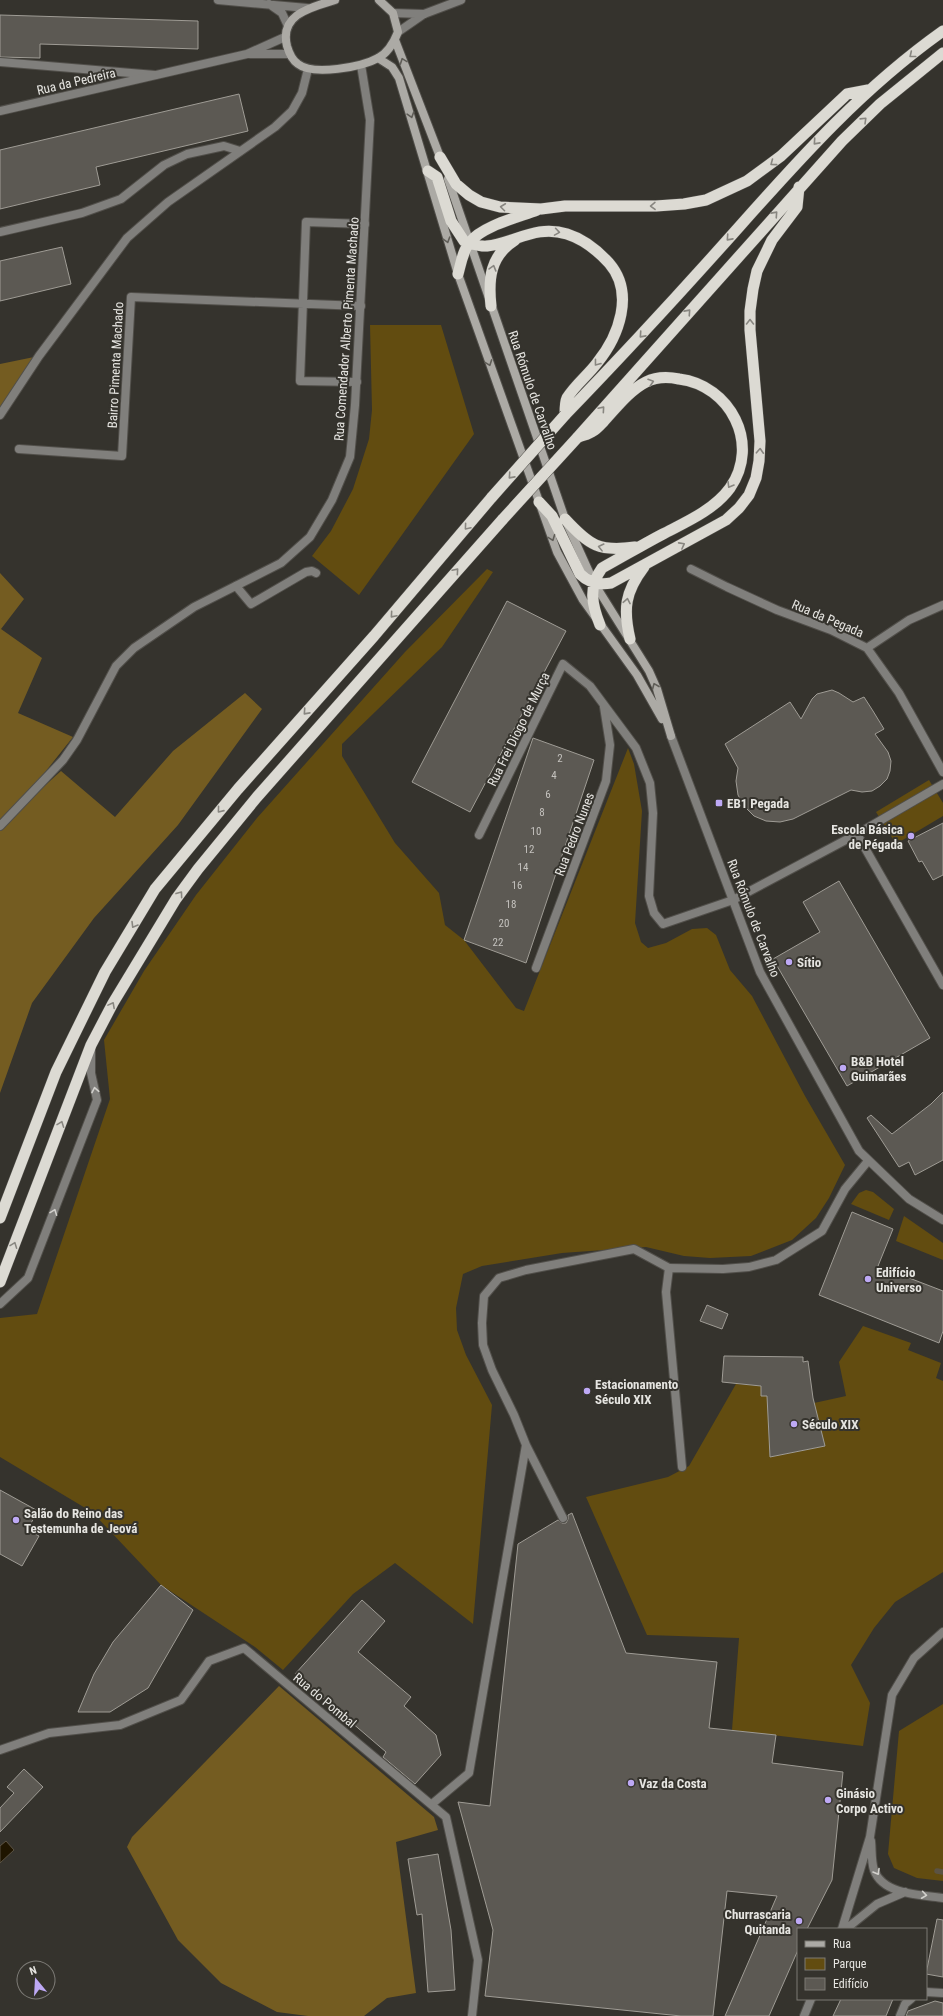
<svg xmlns="http://www.w3.org/2000/svg" width="943" height="2016" viewBox="0 0 943 2016" font-family="'Roboto Condensed',sans-serif">
  <rect width="100%" height="100%" fill="#35332d"/>
  <!-- green -->
  <path fill="#624c10" d="M370,325H441L474,434L359,595L312,556L331,531L353,489L369,439L372,410Z
    M487,569L493,572L442,647L342,744V756L395,843L439,893L445,925L464,940L516,1008L524,1011L628,748L634,764L642,811L635,923L641,942L648,948L666,943L692,929L707,928L716,935L730,970L752,996L805,1096L845,1165L829,1198L816,1218L792,1240L751,1256L710,1258L684,1256L646,1247L562,1253L482,1266L463,1274L456,1308L457,1330L466,1355L492,1405L473,1624L395,1563L353,1594L283,1670L255,1647L161,1585L92,1512L0,1457V1318L37,1314L110,1099L104,1040L144,971L196,895L257,818L405,652Z
    M929,780L943,803V816L896,844L876,812Z
    M866,1190L873,1192L894,1209L889,1220L851,1204L859,1193Z
    M904,1216L943,1243V1260L896,1241Z
    M863,1326L911,1343L908,1350L941,1363L936,1378L943,1381V1572L895,1602L874,1628L851,1665L870,1703L863,1746L732,1730L739,1638L647,1635L586,1497L668,1477L689,1466L736,1384L761,1386V1396H767L770,1457L825,1446L814,1403L846,1396L839,1362Z
    M943,1704V1881L917,1878L894,1868L888,1854L899,1731Z"/>
  <!-- forest -->
  <path fill="#745c21" d="M39,356L0,409V364Z
    M0,573L24,599L1,629L42,658L18,713L73,737L7,820L61,771L115,817L173,751L245,693L262,709L178,825L94,918L32,1003L0,1093Z
    M279,1686L434,1817L438,1830L396,1842L416,1993L387,1998L364,2016H308L277,2012L221,1983L178,1940L127,1847L132,1837Z"/>
  <!-- water -->
  <path fill="#1f1500" stroke="#5b5344" d="M6,1841L14,1850L0,1863V1846Z"/>
  <g fill="none" stroke-linecap="round" stroke-linejoin="round">
    <!-- stream -->
    <path stroke="#5b5344" stroke-width="5.5" d="M937,1871L943,1872"/>
  </g>
  <!-- building -->
  <path fill="#5c5953" stroke="#9f9c95" d="M0,15L198,21V49L40,44V58L0,57Z
    M239,94L248,131L96,167L100,185L0,209V150Z
    M62,247L71,284L0,301V261Z
    M507,601L566,631L470,812L412,782Z
    M832,690L839,693L853,702L864,697L873,711L884,729L875,734L888,752L891,761L890,771L887,779L880,786L872,791L862,792L851,790L793,819L780,822L766,821L754,816L744,806L738,795L736,781L738,768L725,744L790,702L801,719L812,699L817,694Z
    M533,738L594,760L526,963L464,940Z
    M943,823V875L933,880L922,861L919,862L908,841Z
    M839,881L930,1038L847,1086L773,959L820,932L803,902Z
    M943,1092V1160L915,1175L909,1162L899,1167L867,1118L871,1115L892,1134L931,1104Z
    M852,1212L893,1229L878,1266L943,1291V1331L939,1343L819,1295Z
    M707,1305L728,1314L722,1329L700,1321Z
    M724,1356L803,1357V1362L808,1361L813,1398L825,1446L770,1457L767,1396H761V1386L722,1382Z
    M0,1490L38,1511L27,1530L39,1536L22,1566L0,1554Z
    M572,1513L626,1653L717,1662L709,1728L776,1735L772,1763L843,1772L832,1880L807,1929H798V1950L769,2016H725L777,1896L727,1891L713,2016H681L485,1996L493,1930L458,1802L490,1806L518,1544L558,1520L562,1523H566L568,1519V1515Z
    M161,1585L193,1610L148,1688L110,1712H78L94,1674L113,1642Z
    M362,1600L385,1621L358,1652L411,1697L404,1706L436,1735L441,1755L415,1784L383,1757L386,1752L295,1674Z
    M24,1769L43,1787L0,1832V1808L14,1793L7,1787Z
    M438,1854L451,1930L455,1990L428,1992L422,1914L417,1915L408,1859Z
    M937,1919L943,1920V1977L926,1974Z
    M841,1999H893L886,2016H833Z
    M935,2001L943,2003V2016H906L908,2011Z"/>
  <g fill="none" stroke-linecap="round" stroke-linejoin="round">
    <!-- service casing -->
    <g stroke="#514f4a" stroke-width="10">
      <path id="service" d="M0,62L155,75
        M0,232L82,213L121,199L164,165L187,154L224,146L240,151
        M236,586L251,604L306,572L312,571L316,573
        M0,1304L28,1278L97,1100L91,1073V1048
        M526,1445L563,1518
        M432,1804L469,1773L526,1445L514,1415L492,1370L483,1345L482,1323L484,1296L499,1278L526,1270L634,1249L669,1268"/>
    </g>
    <!-- minor casing -->
    <g stroke="#514f4a" stroke-width="10">
      <path id="minor" d="M218,0L307,8
        M269,4L282,13L288,26
        M357,382L300,381L306,222L365,224
        M0,415L39,356L127,238L168,202L275,127L292,111L302,93L308,69
        M19,449L122,456L131,297L361,306
        M691,569L727,587L777,610L831,630L867,648L899,693L943,772
        M867,648L909,620L943,605
        M857,834L943,985
        M479,835L563,664L590,686L636,748L650,783L653,813L649,896L654,913L663,924L733,900L857,834L943,784
        M536,968L606,781L610,745L604,707
        M682,1467L666,1292L669,1268L723,1269L749,1267L776,1260L822,1231L845,1189L868,1161
        M0,1750L49,1733L120,1725L181,1700L209,1661L244,1648L446,1817L478,1960L472,2016
        M926,1992L943,1993
        M900,2016L905,2004L911,1999"/>
    </g>
    <!-- tertiary casing -->
    <g stroke="#514f4a" stroke-width="10">
      <path id="tertiary" d="M393,13L424,14
        M398,32L424,14L461,0
        M250,54H289
        M0,111L247,54L285,37
        M671,736L760,972L859,1151L909,1199L943,1220
        M0,826L63,760L77,740L116,666L134,648L194,607L281,563L310,537L332,500L350,457L355,405L370,120L361,65
        M871,1841C872,1850 871,1861 874,1870C883,1895 921,1895 943,1898
        M842,1929L870,1837L892,1695L914,1658L943,1632
        M846,1929L877,1904L905,1892
        M804,2016L811,1999"/>
    </g>
    <!-- secondary casing -->
    <g stroke="#514f4a" stroke-width="10">
      <path id="secondary" d="M335,0C312,7 279,14 287,46C289,53 292,60 298,64C313,76 362,67 378,58C388,53 394,42 398,32L393,13L379,0
        M395,40L442,162
        M378,58L392,67L399,78L458,274L557,552L583,600L637,675L662,719
        M448,179L565,519L594,583L649,671L657,689L671,736"/>
    </g>
    <!-- trunk casing -->
    <g stroke="#514f4a" stroke-width="12">
      <path id="trunk" d="M440,157L456,184L469,195L481,202L500,207L541,209L565,206H656L684,204L706,200L747,181L781,156L847,94L868,90
        M428,171L437,177L451,221L464,241C471,243 480,247 487,246C515,243 536,224 567,234C583,239 598,251 609,263C635,293 619,336 597,363C588,375 575,385 567,398C565,402 565,410 565,415
        M458,274C461,263 463,250 470,242C482,226 519,217 537,210
        M491,306C488,279 490,256 515,240
        M565,415C624,354 682,291 739,227C803,155 864,87 943,31
        M579,437C584,435 589,434 593,431C597,429 601,424 604,421C616,408 630,390 646,382C656,377 669,377 679,379C730,385 761,444 730,488C714,510 686,522 663,534C642,545 622,557 602,568C588,587 592,605 600,625
        M577,438L842,141L880,104L943,53
        M539,502L552,516L580,574C589,583 599,585 611,583L726,520L739,508L749,495L756,478L759,461L760,441L750,330V311L753,289L757,271L772,240L797,207L799,187
        M565,519C590,546 599,552 635,547
        M630,639C623,609 625,592 644,567
        M0,1218L56,1072L105,972L155,889L238,789L374,636L492,497
        M0,1282L91,1045L113,1003L176,899L198,869L257,797L503,519"/>
    </g>
    <!-- service -->
    <use href="#service" stroke="#807f7c" stroke-width="8"/>
    <!-- minor -->
    <use href="#minor" stroke="#807f7c" stroke-width="8"/>
    <!-- tertiary -->
    <use href="#tertiary" stroke="#807f7c" stroke-width="8"/>
    <!-- secondary -->
    <use href="#secondary" stroke="#acaaa5" stroke-width="8"/>
    <!-- trunk -->
    <use href="#trunk" stroke="#dcdad3" stroke-width="11"/>
    <!-- trunk-bridge casing -->
    <g stroke="#514f4a" stroke-width="12" stroke-linecap="butt">
      <path id="trunk-bridge" d="M492,497L565,415
        M503,519L577,438"/>
    </g>
    <!-- trunk-bridge -->
    <use href="#trunk-bridge" stroke="#dcdad3" stroke-width="11"/>
  </g>
  <!-- one-way arrows -->
  <defs><path id="oneway-chevron" d="M-2-3.5L2.5 0L-2 3.5" fill="none" stroke-width="1.6" stroke-linecap="round" stroke-linejoin="round"/></defs>
  <g stroke="#888680">
    <use href="#oneway-chevron" transform="translate(912 55) rotate(141)"/>
    <use href="#oneway-chevron" transform="translate(864 120) rotate(-44)"/>
    <use href="#oneway-chevron" transform="translate(816 142) rotate(132)"/>
    <use href="#oneway-chevron" transform="translate(773 163) rotate(143)"/>
    <use href="#oneway-chevron" transform="translate(653 206) rotate(179)"/>
    <use href="#oneway-chevron" transform="translate(503 207) rotate(-173)"/>
    <use href="#oneway-chevron" transform="translate(775 214) rotate(-48)"/>
    <use href="#oneway-chevron" transform="translate(557 232) rotate(9)"/>
    <use href="#oneway-chevron" transform="translate(729 238) rotate(132)"/>
    <use href="#oneway-chevron" transform="translate(493 268) rotate(-74)"/>
    <use href="#oneway-chevron" transform="translate(688 312) rotate(-48)"/>
    <use href="#oneway-chevron" transform="translate(750 322) rotate(-90)"/>
    <use href="#oneway-chevron" transform="translate(642 335) rotate(132)"/>
    <use href="#oneway-chevron" transform="translate(597 363) rotate(128)"/>
    <use href="#oneway-chevron" transform="translate(651 382) rotate(-18)"/>
    <use href="#oneway-chevron" transform="translate(602 409) rotate(-49)"/>
    <use href="#oneway-chevron" transform="translate(760 451) rotate(-87)"/>
    <use href="#oneway-chevron" transform="translate(511 476) rotate(132)"/>
    <use href="#oneway-chevron" transform="translate(730 485) rotate(121)"/>
    <use href="#oneway-chevron" transform="translate(467 527) rotate(130)"/>
    <use href="#oneway-chevron" transform="translate(682 545) rotate(-28)"/>
    <use href="#oneway-chevron" transform="translate(601 547) rotate(-166)"/>
    <use href="#oneway-chevron" transform="translate(456 571) rotate(-49)"/>
    <use href="#oneway-chevron" transform="translate(627 601) rotate(-79)"/>
    <use href="#oneway-chevron" transform="translate(393 615) rotate(131)"/>
    <use href="#oneway-chevron" transform="translate(306 712) rotate(132)"/>
    <use href="#oneway-chevron" transform="translate(220 810) rotate(129)"/>
    <use href="#oneway-chevron" transform="translate(180 894) rotate(-54)"/>
    <use href="#oneway-chevron" transform="translate(134 925) rotate(121)"/>
    <use href="#oneway-chevron" transform="translate(112 1005) rotate(-62)"/>
    <use href="#oneway-chevron" transform="translate(61 1124) rotate(-69)"/>
    <use href="#oneway-chevron" transform="translate(14 1245) rotate(-69)"/>
  </g>
  <g stroke="#5f5d57">
    <use href="#oneway-chevron" transform="translate(403 61) rotate(-110)"/>
    <use href="#oneway-chevron" transform="translate(411 115) rotate(73)"/>
    <use href="#oneway-chevron" transform="translate(447 240) rotate(73)"/>
    <use href="#oneway-chevron" transform="translate(489 363) rotate(70)"/>
    <use href="#oneway-chevron" transform="translate(552 538) rotate(69)"/>
    <use href="#oneway-chevron" transform="translate(655 686) rotate(-112)"/>
  </g>
  <g stroke="#d2d1cd">
    <use href="#oneway-chevron" transform="translate(95 1090) rotate(-101)"/>
    <use href="#oneway-chevron" transform="translate(54 1212) rotate(-69)"/>
    <use href="#oneway-chevron" transform="translate(877 1872) rotate(60)"/>
    <use href="#oneway-chevron" transform="translate(924 1895) rotate(8)"/>
  </g>
  <!-- markers -->
  <g fill="#bea9f5" stroke="#35332d" stroke-width="1.5">
    <rect x="715" y="799" width="8" height="8" rx="2"/>
    <circle cx="911" cy="836" r="4"/>
    <circle cx="789" cy="962" r="4"/>
    <circle cx="843" cy="1068" r="4"/>
    <circle cx="868" cy="1279" r="4"/>
    <circle cx="587" cy="1391" r="4"/>
    <circle cx="794" cy="1424" r="4"/>
    <circle cx="16" cy="1520" r="4"/>
    <circle cx="631" cy="1783" r="4"/>
    <circle cx="828" cy="1800" r="4"/>
    <circle cx="799" cy="1921" r="4"/>
  </g>
  <g text-anchor="middle" stroke-width="4" stroke-linejoin="round" paint-order="stroke">
    <!-- number labels -->
    <g font-size="11" fill="#c4c2be">
      <text x="560" y="762">2</text>
      <text x="554" y="779">4</text>
      <text x="548" y="798">6</text>
      <text x="542" y="816">8</text>
      <text x="536" y="835">10</text>
      <text x="529" y="853">12</text>
      <text x="523" y="871">14</text>
      <text x="517" y="889">16</text>
      <text x="511" y="908">18</text>
      <text x="504" y="927">20</text>
      <text x="498" y="946">22</text>
    </g>
    <!-- street labels -->
    <g font-size="13" fill="#e6e5e1" stroke="#35332d">
      <text transform="translate(76 81) rotate(-13)" y="5">Rua da Pedreira</text>
      <text transform="translate(346 329) rotate(-86)" y="5">Rua Comendador Alberto Pimenta Machado</text>
      <text transform="translate(115 365) rotate(-87)" y="5">Bairro Pimenta Machado</text>
      <text transform="translate(533 390) rotate(71)" y="5">Rua Rómulo de Carvalho</text>
      <text transform="translate(828 618) rotate(23)" y="5">Rua da Pegada</text>
      <text transform="translate(518 729) rotate(-64)" y="5">Rua Frei Diogo de Murça</text>
      <text transform="translate(574 834) rotate(-69)" y="5">Rua Pedro Nunes</text>
      <text transform="translate(754 918) rotate(69)" y="5">Rua Rómulo de Carvalho</text>
      <text transform="translate(325 1700) rotate(40)" y="5">Rua do Pombal</text>
    </g>
    <!-- poi labels -->
    <g font-size="13" font-weight="bold" fill="#e6e5e1" stroke="#35332d" text-anchor="start">
      <text x="727" y="808">EB1 Pegada</text>
      <text x="903" y="834" text-anchor="end">Escola Básica<tspan x="903" dy="15">de Pégada</tspan></text>
      <text x="797" y="967">Sítio</text>
      <text x="851" y="1066">B&amp;B Hotel<tspan x="851" dy="15">Guimarães</tspan></text>
      <text x="876" y="1277">Edifício<tspan x="876" dy="15">Universo</tspan></text>
      <text x="595" y="1389">Estacionamento<tspan x="595" dy="15">Século XIX</tspan></text>
      <text x="802" y="1429">Século XIX</text>
      <text x="24" y="1518">Salão do Reino das<tspan x="24" dy="15">Testemunha de Jeová</tspan></text>
      <text x="639" y="1788">Vaz da Costa</text>
      <text x="836" y="1798">Ginásio<tspan x="836" dy="15">Corpo Activo</tspan></text>
      <text x="791" y="1919" text-anchor="end">Churrascaria<tspan x="791" dy="15">Quitanda</tspan></text>
    </g>
  </g>
  <!-- legend -->
  <rect x="797" y="1928" width="130" height="72" fill="#35332d" stroke="#7c7a75"/>
  <rect x="805" y="1941" width="20" height="6" fill="#acaaa5" stroke="#7c7a75"/>
  <text x="833" y="1948" font-size="12" fill="#e6e5e1">Rua</text>
  <rect x="805" y="1958" width="20" height="12" fill="#624c10" stroke="#7c7a75"/>
  <text x="833" y="1968" font-size="12" fill="#e6e5e1">Parque</text>
  <rect x="805" y="1978" width="20" height="12" fill="#5c5953" stroke="#7c7a75"/>
  <text x="833" y="1988" font-size="12" fill="#e6e5e1">Edifício</text>
  <!-- north arrow -->
  <g transform="translate(36 1980) rotate(342)"><circle r="19" fill="#35332d" stroke="#7c7a75"/>
  <path d="M0-3L7 15L0 10L-7 15Z" fill="#bea9f5"/>
  <text y="-6" font-size="11" font-weight="bold" text-anchor="middle" fill="#e6e5e1">N</text>
  </g>
</svg>
